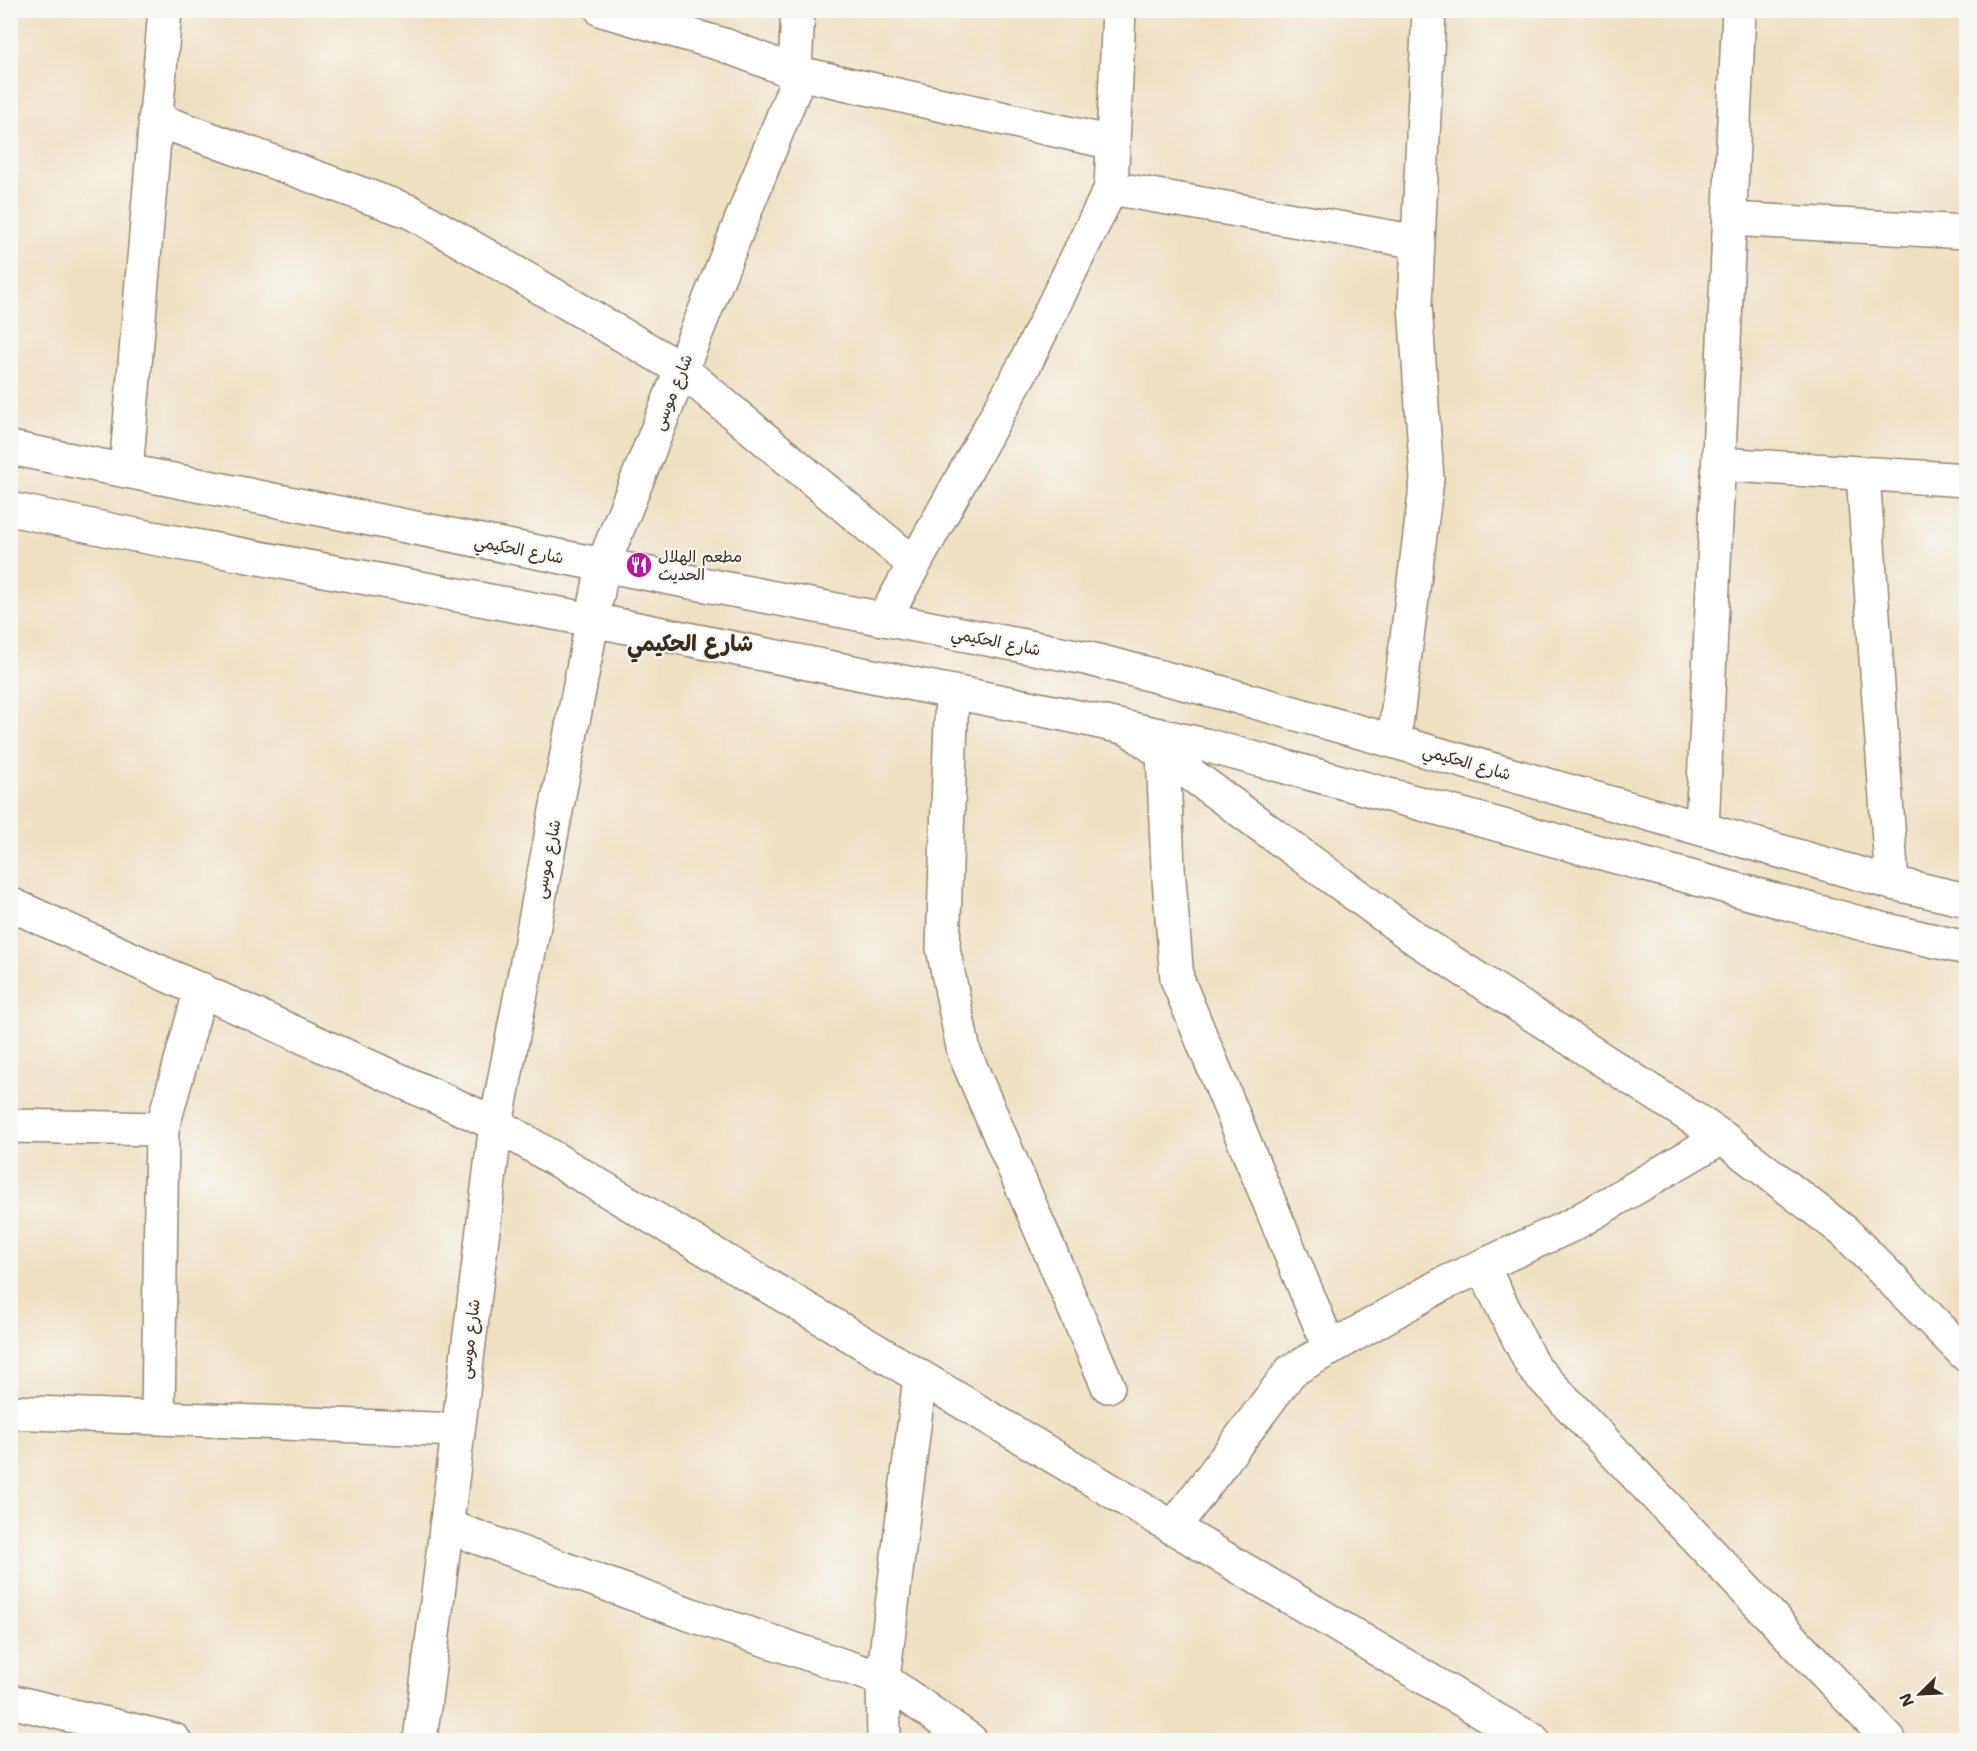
<svg xmlns="http://www.w3.org/2000/svg" width="1977" height="1751" viewBox="0 0 1977 1751" font-family="'Shantell Sans','Playpen Sans Arabic',sans-serif">
  <rect width="100%" height="100%" fill="#f6f6f2"/>
  <filter id="ink" filterUnits="userSpaceOnUse"><feTurbulence type="fractalNoise" baseFrequency=".0167" numOctaves="2"/><feDisplacementMap in="SourceGraphic" scale="12" xChannelSelector="R" yChannelSelector="G"/><feConvolveMatrix kernelMatrix="1 2 1 2 8 2 1 2 1" color-interpolation-filters="sRGB"/></filter>
  <filter id="wash" filterUnits="userSpaceOnUse"><feTurbulence type="fractalNoise" baseFrequency=".008" numOctaves="4" result="noise"/><feDisplacementMap in="SourceGraphic" scale="24" xChannelSelector="R" yChannelSelector="G"/><feGaussianBlur stdDeviation="1.35" result="paint"/><feColorMatrix in="noise" values="0 0 0 0 0 0 0 0 0 0 0 0 0 0 0 0 0 1.4 0 .05"/><feComposite in="paint" operator="in"/></filter>
  <g filter="url(#wash)">
    <rect width="100%" height="100%" fill="#efe0c2"/>
  </g>
  <g filter="url(#ink)">
    <g fill="none" stroke-linecap="round" stroke-linejoin="round">
      <!-- street casing -->
      <g stroke="#958570" stroke-width="36">
        <path id="street" d="M602,10L724,45L794,72L1113,143
          M155,119L411,212L681,369L914,564
          M1111,188L1418,242
          M1730,219L1966,232
          M1719,464L1966,480
          M126,471L165,10
          M1863,474L1892,883
          M603,565L794,89L798,10
          M884,619L1024,366L1111,188L1119,10
          M952,692L943,948L964,1052L1108,1386
          M1129,729L1419,941L1722,1137L1845,1232L1966,1355
          M1394,741L1427,479L1415,305L1429,10
          M1163,753L1168,867L1177,979L1330,1349
          M1702,829L1739,10
          M10,904L496,1124L1491,1717L1533,1740
          M10,1126L162,1129
          M1482,1266L1533,1367L1889,1740
          M10,1412L458,1430
          M158,1418L162,1129L201,989
          M446,1526L689,1614L883,1679L970,1740
          M1173,1528L1291,1371L1441,1285L1572,1225L1722,1137
          M10,1701L174,1740
          M884,1740L883,1679L920,1377"/>
      </g>
      <!-- secondary casing -->
      <g stroke="#958570" stroke-width="36">
        <path id="secondary" d="M10,448L603,565L1086,658L1223,693L1892,883L1966,900
          M10,509L120,532L592,620L1068,715L1205,745L1878,928L1966,948
          M420,1740L496,1124L603,565"/>
      </g>
      <!-- street -->
      <use href="#street" stroke="#fff" stroke-width="33"/>
      <!-- secondary -->
      <use href="#secondary" stroke="#fff" stroke-width="33"/>
    </g>
  </g>
  <!-- icons -->
  <defs>
    <g id="restaurant-disc" transform="scale(1.35)"><circle r="9.5" fill="#b5179e" stroke="#f6f6f2"/><path d="M-5-6h1v4h1v-4h1v4h1v-4h1v5L-1.5 .5V6h-2V.5L-5-1ZM5-6V6H3V1.5H1.5Q1.5-4 5-6Z" fill="#fff"/></g>
  </defs>
  <g fill-rule="evenodd">
    <use href="#restaurant-disc" x="639" y="565"/>
  </g>
  <g text-anchor="middle" stroke-width="4.5" stroke-linejoin="round" paint-order="stroke">
    <!-- street labels -->
    <g font-size="16" fill="#3b2a1e" stroke="#f6f6f2">
      <text transform="translate(672 392) rotate(-68)" y="6">شارع موسى</text>
      <text transform="translate(519 549) rotate(11)" y="6">شارع الحكيمي</text>
      <text transform="translate(996 641) rotate(11)" y="6">شارع الحكيمي</text>
      <text transform="translate(1467 762) rotate(16)" y="6">شارع الحكيمي</text>
      <text transform="translate(547 859) rotate(-79)" y="6">شارع موسى</text>
      <text transform="translate(469 1339) rotate(-83)" y="6">شارع موسى</text>
    </g>
    <!-- poi labels -->
    <g font-size="16" fill="#3b2a1e" stroke="#f6f6f2" text-anchor="start">
      <text x="658" y="562">مطعم الهلال<tspan x="658" dy="18">الحديث</tspan></text>
    </g>
    <!-- district labels -->
    <g font-size="22" font-weight="bold" fill="#3b2a1e" stroke="#f6f6f2">
      <text x="690" y="651">شارع الحكيمي</text>
    </g>
  </g>
  <!-- margin -->
  <rect width="1977" height="1751" fill="none" stroke="#f6f6f2" stroke-width="36"/>
  <!-- north arrow -->
  <g transform="translate(1920 1694) rotate(246)" stroke="#f6f6f2" stroke-width="4.5" paint-order="stroke">
  <path d="M0-4.5L10 22L0 15L-10 22Z" fill="#3b2a1e"/>
  <text y="-9" font-size="16" font-weight="bold" text-anchor="middle" fill="#3b2a1e">N</text>
  </g>
</svg>
